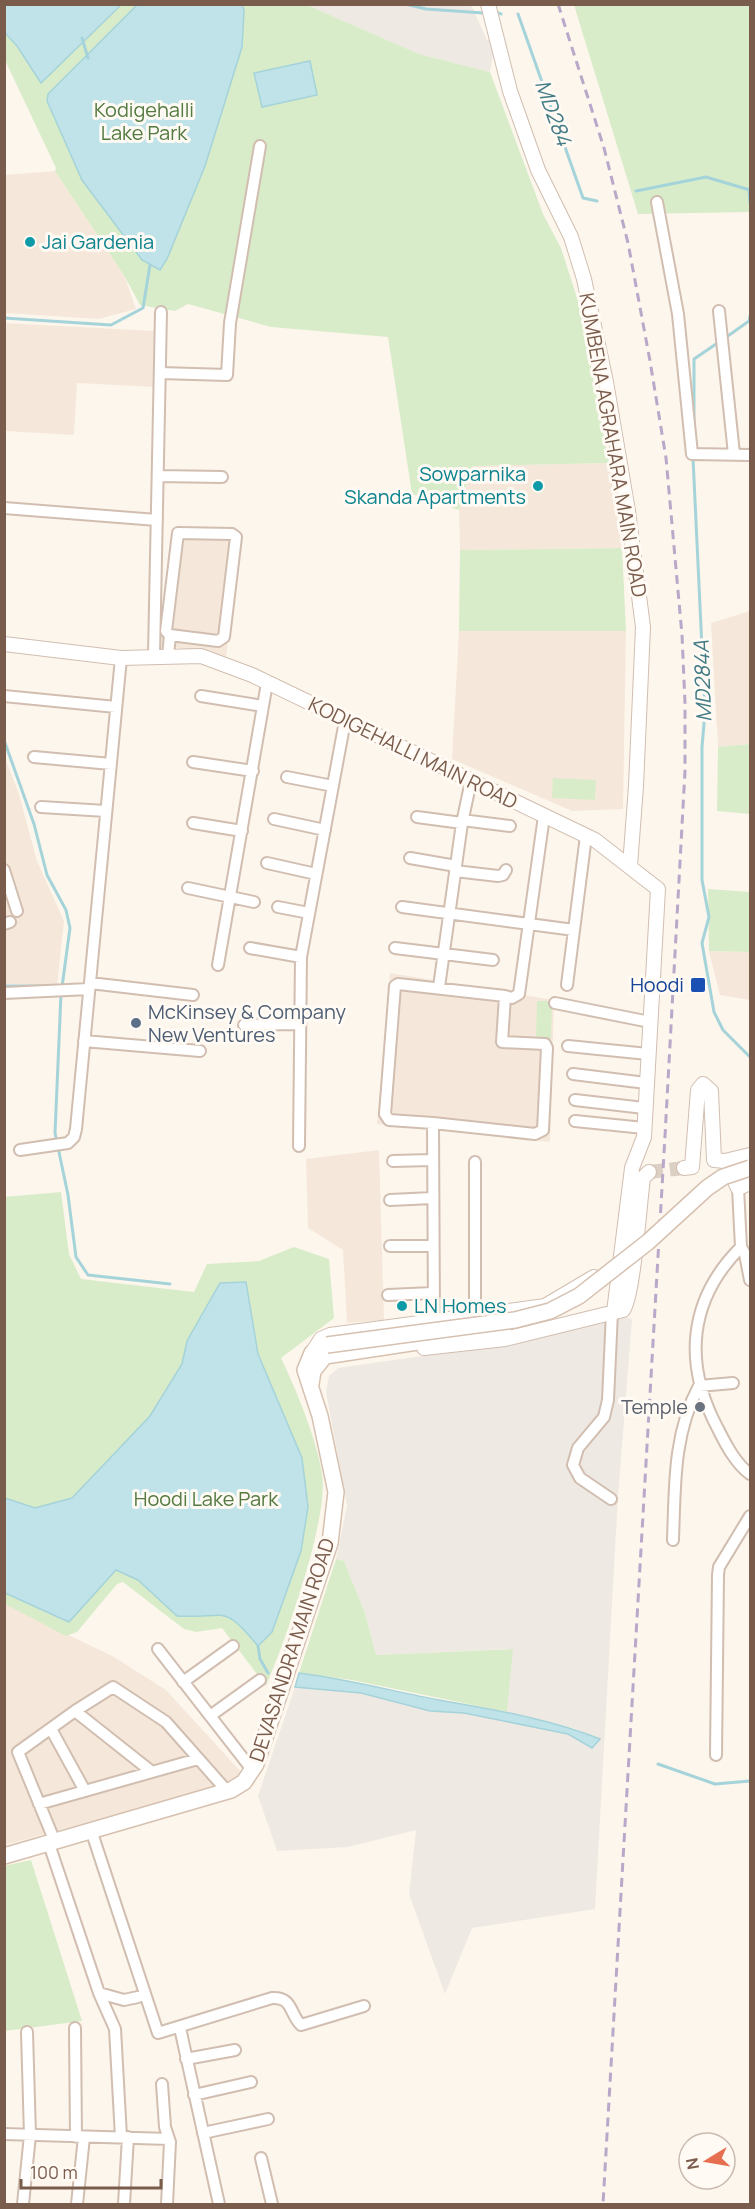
<svg xmlns="http://www.w3.org/2000/svg" width="755" height="2209" viewBox="0 0 755 2209" font-family="Manrope,sans-serif">
  <rect width="100%" height="100%" fill="#fdf6ec"/>
  <!-- residential -->
  <path fill="#f5e8da" d="M55,171L125,277L136,309L99,319L5,313L4,175Z
    M4,323L155,331V387L77,383L74,435L5,431Z
    M609,463L622,548L460,550L459,510L472,466Z
    M176,530L240,532L226,658L208,651L159,646Z
    M750,611V744L718,747L711,623Z
    M459,631H626L623,809L572,811L452,759Z
    M4,755L19,794L37,861L64,921L57,986L5,984Z
    M709,951L750,952V1000L720,995Z
    M390,973L554,1000L550,1142L377,1124Z
    M379,1150L384,1320L347,1323L343,1250L308,1228L306,1159Z
    M5,1604L114,1657L166,1690L242,1773L219,1786L5,1845Z"/>
  <!-- industrial -->
  <path fill="#efe9e4" d="M307,5H471L487,40H490L493,54L490,72L419,54Z
    M623,1316L632,1319L618,1496L595,1909L472,1928L445,1994L409,1894L416,1830L348,1847L277,1851L258,1796L295,1687L361,1693L407,1706L464,1713L568,1734L592,1748L599,1739L576,1729L507,1712L512,1649L376,1655L365,1613L344,1561L336,1559L347,1506L326,1392L329,1376L338,1368L520,1342Z"/>
  <!-- green -->
  <path fill="#d8ecc9" d="M121,5H307L419,54L490,72L543,214L561,248L579,304L609,463L472,466L459,510L412,494L388,337L271,327L188,304L175,311L140,305L125,277L55,171L56,168L5,60L4,33L17,46L41,82Z
    M574,5H750V212L638,214Z
    M622,548L626,631H459L460,550Z
    M750,744V814L717,811L718,747Z
    M553,778L596,780L595,800L552,798Z
    M708,889L750,892V952L709,951Z
    M537,1001H552L551,1039H536Z
    M61,1192L69,1254L81,1279L194,1292L207,1264L259,1261L294,1247L329,1259L334,1318L281,1358C296,1389 317,1440 322,1474C329,1519 285,1642 266,1686L222,1628L196,1632L184,1629L123,1582L117,1584L77,1632L66,1636L5,1604L4,1197Z
    M336,1559L344,1561L365,1613L376,1655L513,1649L507,1712L352,1680L299,1673Z
    M31,1860L82,2021L5,2031L4,1866Z"/>
  <!-- water -->
  <path fill="#bfe3e8" stroke="#a5d3da" stroke-width="1.5" d="M5,4H121V5L41,83L17,46L5,33Z
    M137,5H242L244,10L242,47L205,166L167,259L160,270L142,260L82,180L47,101L48,94Z
    M310,61L317,95L262,107L254,73Z
    M246,1282L258,1354L302,1458L308,1507L301,1551L272,1632L258,1646C222,1602 227,1619 177,1616L138,1580L116,1570L69,1622L5,1593V1498L35,1508L72,1498L150,1416L182,1364L187,1341L220,1283Z
    M299,1673C347,1679 392,1691 439,1700C493,1710 548,1718 600,1739L592,1748L568,1734L464,1713L430,1711L361,1693L295,1687Z"/>
  <g fill="none" stroke-linecap="round" stroke-linejoin="round">
    <!-- stream -->
    <path stroke="#a5d3da" stroke-width="3" d="M405,4L426,9L483,13
      M499,13L501,14
      M518,14L583,198L597,201
      M82,38L88,58
      M749,190L750,203
      M636,191L706,177L750,190
      M4,318L111,325L143,308L150,265
      M725,338L749,321L750,316
      M694,421V359L719,342
      M693,458L705,712L702,747V880L709,917L702,943L714,1012L723,1030L750,1057
      M4,740L34,824L47,875L66,910L70,928L62,987
      M4,986H48
      M61,994L55,1133L68,1195L76,1257L88,1275L170,1284
      M258,1646L260,1659L268,1673
      M658,1764L715,1784L750,1781"/>
    <!-- tertiary-tunnel -->
    <path stroke="#dcd0c4" stroke-width="14" stroke-dasharray="14 7" stroke-linecap="butt" d="M649,1172L684,1168"/>
    <!-- minor casing -->
    <g stroke="#d1beb0" stroke-width="14">
      <path id="minor" d="M657,202L678,314L692,454L750,455
        M719,311L734,454
        M160,373L227,375L230,323L260,146
        M158,476L222,477
        M4,508L157,520
        M154,655L161,312
        M168,656L170,635L166,631L178,533L232,534L236,537L224,637L218,641L170,635
        M4,696L116,707
        M201,696L263,706
        M34,757L111,764
        M193,762L253,771
        M287,777L333,786
        M41,807L106,811
        M417,817L462,823
        M274,819L325,830
        M462,820L510,826
        M193,823L242,831
        M410,858L456,866
        M267,863L316,874
        M4,870L17,911
        M455,871L498,876L503,875L506,870
        M188,888L254,902
        M278,907L309,913
        M402,907L574,930
        M4,924L10,922
        M250,948L301,957
        M395,948L493,960
        M218,965L267,683
        M90,983L193,995
        M567,985L586,836
        M439,987L462,823L471,781
        M4,993L89,989
        M505,996L512,998L519,994L544,816
        M555,1003L650,1022
        M244,1025L298,1024
        M84,1041L200,1051
        M568,1046L648,1054
        M573,1074L646,1083
        M575,1100L644,1108
        M575,1121L644,1128
        M433,1123L535,1134L543,1130L547,1048L545,1044L502,1042L505,996L398,984L395,986L385,1114L389,1120L433,1123L434,1321
        M299,1146L301,957L345,721
        M20,1150L68,1143L74,1137L76,1129L121,658
        M393,1161L432,1160
        M475,1162V1316
        M738,1188L741,1247C688,1300 683,1364 718,1429C726,1445 736,1464 750,1474
        M390,1200L432,1198
        M390,1246H433
        M741,1247L745,1254L750,1280
        M388,1295L433,1293
        M611,1499L580,1478L573,1465L578,1448L604,1417L608,1400L612,1312
        M673,1540C675,1487 673,1434 699,1386L733,1383
        M158,1649L253,1771
        M183,1682L233,1646
        M75,1711L113,1687L166,1722L227,1791
        M210,1716L260,1680
        M51,1729L85,1791
        M716,1755L718,1575L719,1567L750,1516
        M39,1804L198,1759
        M91,1830L158,2033L272,1998C293,1997 289,2013 301,2025L364,2006
        M55,1842L18,1752L75,1711L152,1772
        M49,1844L99,1993L115,2029L121,2137
        M99,1993L124,2000L138,1997
        M75,2028L76,2137
        M180,2028L219,2204
        M186,2059L235,2050
        M162,2084L165,2127L170,2142L167,2204
        M194,2095L251,2082
        M203,2133L268,2119
        M4,2134L169,2139
        M261,2158L272,2204
        M23,2204L30,2135L27,2032
        M77,2204L84,2137
        M124,2204L128,2137"/>
    </g>
    <!-- tertiary casing -->
    <g stroke="#d1beb0" stroke-width="16">
      <path id="tertiary" d="M488,4L510,91L538,170L571,237L584,279L606,382L628,511L643,627L636,786L630,866
        M4,644L121,658L201,656L252,675L595,840L658,889L644,1137L632,1168L614,1312
        M727,1165L738,1188L750,1183
        M684,1168L692,1167L698,1090L703,1084L711,1091L714,1160L725,1161L750,1155
        M424,1348L505,1339L623,1310C633,1300 640,1198 643,1178L649,1172
        M312,1353L321,1339L330,1335L545,1306L594,1277"/>
    </g>
    <!-- secondary casing -->
    <g stroke="#d6c0b0" stroke-width="18">
      <path id="secondary" d="M311,1384L313,1371L325,1356L503,1329
        M4,1856L231,1790L244,1782L256,1764L330,1543L336,1492L320,1416L305,1370L312,1353L327,1345"/>
    </g>
    <!-- minor -->
    <use href="#minor" stroke="#fff" stroke-width="10"/>
    <!-- tertiary -->
    <use href="#tertiary" stroke="#fff" stroke-width="14"/>
    <!-- secondary -->
    <use href="#secondary" stroke="#fff" stroke-width="15"/>
    <!-- rail -->
    <path stroke="#b9a8c9" stroke-width="3" stroke-dasharray="9 6" stroke-linecap="butt" d="M558,4L604,148L628,243L650,361L666,458L682,635L685,703V771L665,1136L603,2204"/>
    <!-- secondary-bridge casing -->
    <g stroke="#d6c0b0" stroke-width="18" stroke-linecap="butt">
      <path id="secondary-bridge" d="M327,1345L515,1320L550,1311L579,1296L648,1242L707,1188L723,1177L750,1168"/>
    </g>
    <!-- secondary-bridge -->
    <use href="#secondary-bridge" stroke="#fff" stroke-width="15"/>
  </g>
  <!-- markers -->
  <g fill="#0f9aa8" stroke="#fffaf3" stroke-width="2">
    <circle cx="30" cy="242" r="6"/>
    <circle cx="538" cy="486" r="6"/>
    <circle cx="402" cy="1306" r="6"/>
  </g>
  <rect fill="#1a4fb4" stroke="#fffaf3" stroke-width="2" x="690" y="977" width="16" height="16" rx="3"/>
  <circle fill="#5c6f8a" stroke="#fffaf3" stroke-width="2" cx="136" cy="1023" r="6"/>
  <circle fill="#6b7280" stroke="#fffaf3" stroke-width="2" cx="700" cy="1407" r="6"/>
  <g text-anchor="middle" stroke-width="6" stroke-linejoin="round" paint-order="stroke">
    <!-- park labels -->
    <g font-size="20" fill="#537a41" stroke="#fffaf3">
      <text x="144" y="117">Kodigehalli<tspan x="144" dy="23">Lake Park</tspan></text>
      <text x="206" y="1506">Hoodi Lake Park</text>
    </g>
    <!-- culture labels -->
    <g font-size="20" fill="#0d838f" stroke="#fffaf3" text-anchor="start">
      <text x="42" y="249">Jai Gardenia</text>
      <text x="526" y="481" text-anchor="end">Sowparnika<tspan x="526" dy="23">Skanda Apartments</tspan></text>
      <text x="414" y="1313">LN Homes</text>
    </g>
    <!-- street labels -->
    <g font-size="20" fill="#7a5c4d" stroke="#fffaf3">
      <text transform="translate(613 445) rotate(80)" y="7">KUMBENA AGRAHARA MAIN ROAD</text>
      <text transform="translate(413 753) rotate(26)" y="7">KODIGEHALLI MAIN ROAD</text>
      <text transform="translate(292 1650) rotate(-72)" y="7">DEVASANDRA MAIN ROAD</text>
    </g>
    <!-- transit labels -->
    <g font-size="20" fill="#164399" stroke="#fffaf3" text-anchor="end">
      <text x="684" y="992">Hoodi</text>
    </g>
    <!-- service labels -->
    <g font-size="20" fill="#4e5e75" stroke="#fffaf3" text-anchor="start">
      <text x="148" y="1019">McKinsey &amp; Company<tspan x="148" dy="23">New Ventures</tspan></text>
    </g>
    <!-- worship labels -->
    <g font-size="20" fill="#5b616d" stroke="#fffaf3" text-anchor="end">
      <text x="688" y="1414">Temple</text>
    </g>
    <!-- water labels -->
    <g font-size="21" font-style="italic" fill="#437c86" stroke="#fffaf3">
      <text transform="translate(553 113) rotate(70)" y="7">MD284</text>
      <text transform="translate(703 681) rotate(-92)" y="7">MD284A</text>
    </g>
  </g>
  <!-- border -->
  <rect width="755" height="2209" fill="none" stroke="#7a5c4d" stroke-width="12"/>
  <!-- north arrow -->
  <g transform="translate(707 2161) rotate(259)"><circle r="28" fill="#fffaf3" stroke="#cabbb1" stroke-width="1.5"/>
  <path d="M0-4.5L10 22L0 15L-10 22Z" fill="#e76f51"/>
  <text y="-9" font-size="16" font-weight="bold" text-anchor="middle" fill="#7a5c4d">N</text>
  </g>
  <!-- scale -->
  <path d="M21 2179v9h140v-9" fill="none" stroke="#7a5c4d" stroke-width="3"/>
  <text x="30" y="2179" font-size="18" fill="#7a5c4d" stroke="#fffaf3" stroke-width="4.5" paint-order="stroke">100 m</text>
</svg>
